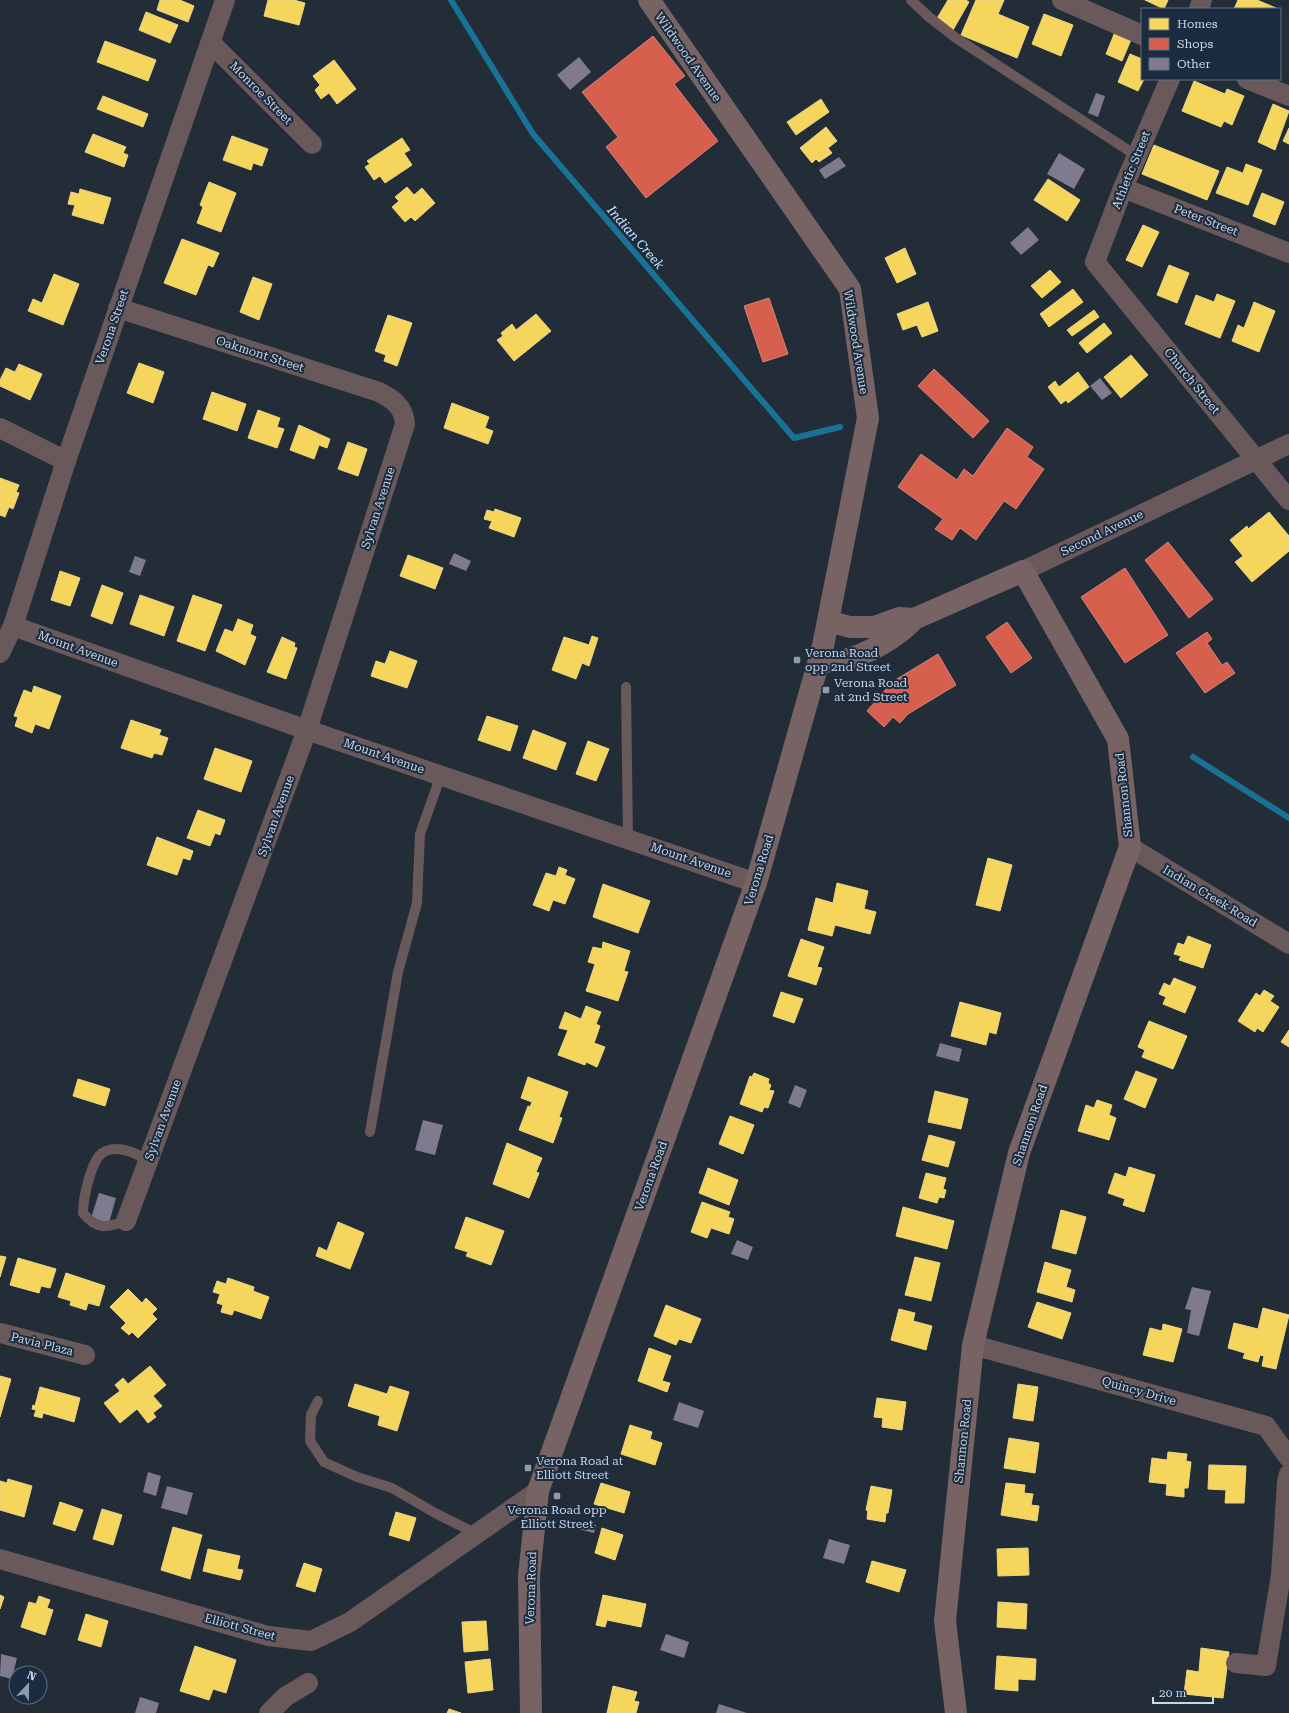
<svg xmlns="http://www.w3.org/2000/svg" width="1289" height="1713" viewBox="0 0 1289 1713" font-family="'Roboto Serif',serif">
  <rect width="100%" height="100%" fill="#232d38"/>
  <!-- homes -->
  <path fill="#f6d55c" stroke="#e9d584" d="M160,0H180L194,6L188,22L157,10Z
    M268,0H294L305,3L299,25L264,16Z
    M948,0H966L969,2L953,30L936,20Z
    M976,0H1004L998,14L1029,27L1017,58L961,35Z
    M1145,0H1168L1164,9Z
    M1238,0H1257L1276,8L1234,9Z
    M146,12L178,25L170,43L139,30Z
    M1044,14L1073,25L1061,56L1032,44Z
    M1117,27L1133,35L1122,61L1106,54Z
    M105,41L156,60L148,81L97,62Z
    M1130,54L1142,59V79H1144L1138,91L1118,82Z
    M334,60L356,89L337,104L329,93L321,99L315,90L320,85L313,76Z
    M1194,81L1225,94L1227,89L1244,96L1232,125L1224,121L1221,127L1182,111Z
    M103,96L148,114L143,127L97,109Z
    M821,99L829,112L796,135L787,122Z
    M1273,104L1289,111L1275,150L1258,142Z
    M826,127L837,141L828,148L832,153L819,162L816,159L812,163L800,148Z
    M1289,128V144L1283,141Z
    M93,134L126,147L123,153L128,155L124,167L85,152Z
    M232,136L268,149L262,166L253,163L251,170L223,160Z
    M402,138L410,150L404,153L412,165L385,183L380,176L374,180L365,167L370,164L367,161Z
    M1154,145L1219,171L1207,200L1142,174Z
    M1246,164L1262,170L1248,205L1216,193L1227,167L1243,173Z
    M1048,179L1080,200L1067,221L1034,200Z
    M209,182L236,193L221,232L197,223L203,207L200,205Z
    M407,187L414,195L422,188L435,203L415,221L411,217L405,222L392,207L399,201L395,197Z
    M80,189L111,198L103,224L72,215L75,205L68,204L71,192L79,194Z
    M1262,193L1284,202L1275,225L1253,216Z
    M1143,225L1159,232L1142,267L1126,260Z
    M182,239L219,253L213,267L208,265L196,295L164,283Z
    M905,248L916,274L897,283L885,258Z
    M1169,265L1189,273L1177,303L1157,295Z
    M1050,270L1061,282L1042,298L1031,286Z
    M54,274L79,284L63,325L28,311L33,299L42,303Z
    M253,277L272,284L259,320L240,312Z
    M1073,289L1083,302L1049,327L1040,314Z
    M1217,294L1235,301L1220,338L1185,324L1196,295L1214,302Z
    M928,302L938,331L922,337L917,325L903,330L897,314Z
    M1254,302L1275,311L1259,352L1232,341L1238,325L1244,328Z
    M1094,310L1099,317L1072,336L1067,330Z
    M536,314L551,331L514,361L497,340L503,336L501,333L512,324L516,330Z
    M388,315L412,323L397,366L384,361L386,355L375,351Z
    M1104,323L1112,333L1087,353L1079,343Z
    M1131,355L1148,375L1121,398L1104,377Z
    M139,363L164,372L153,403L127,393Z
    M19,364L42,374L30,400L0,386V380L6,368L15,372Z
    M1078,372L1089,387L1068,403L1066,400L1061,404L1048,387L1055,381L1059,387Z
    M212,392L246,404L237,431L203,419Z
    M452,403L489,417L485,428L493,431L488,444L444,428Z
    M258,410L280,418L277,427L284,429L277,448L248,438Z
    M299,425L330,439L327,448L319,445L314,459L290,450Z
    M348,442L367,449L358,476L338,469Z
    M0,478L19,485L16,492L19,493L13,509L9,507L5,517L0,515Z
    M495,509L521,518L514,537L489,528L492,521L484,519L487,510L494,512Z
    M1269,512L1289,536V551L1252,582L1235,562L1243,556L1230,540L1247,526L1248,529Z
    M408,555L443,568L435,589L400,576Z
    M60,571L80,578L70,606L51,600Z
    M102,585L123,593L112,624L91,616Z
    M140,595L174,607L164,636L130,624Z
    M193,595L222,605L205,651L177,641Z
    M238,619L253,625L250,634L256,637L245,665L216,651L225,629L233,632Z
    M592,636L598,638L589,666L582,663L576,679L552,670L564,637L589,645Z
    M282,637L295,643L294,647L297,648L286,679L267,672Z
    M390,651L417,661L407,688L371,676L376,661L385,664Z
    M34,686L61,696L49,729L35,724L32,733L15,726L18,717L14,716L24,690L32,693Z
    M487,716L518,726L510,751L478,740Z
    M131,720L161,730L159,735L168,738L162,755L154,753L152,758L121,748Z
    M533,730L566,743L556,770L523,758Z
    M588,741L609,749L596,781L576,774Z
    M215,748L252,761L241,792L204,779Z
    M198,810L225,820L220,835L215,833L210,846L187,838Z
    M157,837L193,851L190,860L183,858L177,875L147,865Z
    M988,858L1012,865L1000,911L976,905Z
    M559,867L567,870L565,875L575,879L565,904L553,900L549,911L533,905L546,873L556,876Z
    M837,883L868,891L864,909L876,912L870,934L835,925L832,936L808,930L816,898L833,903Z
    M603,884L650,901L638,933L593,917Z
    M1188,936L1211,945L1203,968L1179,960L1181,956L1174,954L1178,943L1184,945Z
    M801,939L824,947L817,967L822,968L816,985L788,976Z
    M603,942L630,951L624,971L628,972L618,1001L586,991L595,964L588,962L593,947L602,949Z
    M1174,978L1196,987L1185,1013L1163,1004L1166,997L1159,994L1164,983L1170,986Z
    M1264,990L1274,996L1270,1001L1279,1007L1263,1032L1257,1028L1255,1032L1238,1021L1256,993L1260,996Z
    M781,992L803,999L794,1023L773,1016Z
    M960,1002L1001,1013L996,1034L989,1032L986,1045L951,1036Z
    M586,1006L601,1012L596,1024L600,1026L594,1043L605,1047L597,1067L586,1062L585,1065L558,1055L568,1030L559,1028L565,1012L581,1019Z
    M1149,1021L1187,1036L1173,1069L1142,1057L1145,1050L1138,1047Z
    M1289,1030V1047L1281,1042Z
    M1136,1071L1157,1079L1145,1108L1124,1099Z
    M754,1073L769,1079L768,1083L771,1085L769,1090L774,1091L768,1108L764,1107L762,1112L740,1104L750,1076L752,1077Z
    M528,1077L568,1092L559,1117L562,1118L553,1143L519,1130L528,1106L530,1107L532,1102L521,1098Z
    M78,1079L110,1089L105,1106L73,1096Z
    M935,1091L968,1099L961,1129L928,1122Z
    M1097,1100L1112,1105L1109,1115L1116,1118L1109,1140L1078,1131L1086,1105L1094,1108Z
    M730,1116L754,1125L743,1154L719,1144Z
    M929,1135L955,1142L948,1167L922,1160Z
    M507,1143L542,1158L536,1172L539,1173L529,1198L493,1184Z
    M1129,1167L1155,1175L1144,1212L1123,1205L1125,1199L1108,1193L1115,1173L1126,1177Z
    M708,1168L738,1180L729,1205L699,1193Z
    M926,1173L946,1178L943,1189L946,1190L944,1198L939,1197L937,1203L919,1198Z
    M702,1202L730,1212L728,1217L734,1219L729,1234L711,1228L707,1238L691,1232Z
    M903,1207L954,1221L947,1249L896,1236Z
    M1061,1210L1086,1217L1076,1254L1052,1248Z
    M466,1217L504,1231L491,1265L466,1256L468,1252L455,1248Z
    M338,1222L364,1233L350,1269L316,1256L319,1247L327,1251Z
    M0,1256L6,1257L0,1277Z
    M915,1257L940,1263L931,1301L905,1295Z
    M18,1258L56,1269L50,1288L41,1286L39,1293L10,1285Z
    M1045,1262L1071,1270L1066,1287L1075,1290L1072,1302L1037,1292Z
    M66,1273L105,1286L99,1306L88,1303L86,1310L70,1305L71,1301L58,1297Z
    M228,1278L254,1287L253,1291L269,1297L261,1319L234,1310L232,1315L221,1312L223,1305L217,1303L220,1294L213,1292L217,1281L226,1284Z
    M128,1289L142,1303L146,1298L157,1309L152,1314L157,1319L138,1338L132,1332L129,1335L121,1328L126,1323L110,1307Z
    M1037,1302L1071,1313L1062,1339L1028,1327Z
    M666,1305L701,1319L691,1343L679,1339L676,1345L654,1336Z
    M1263,1308L1289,1315L1276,1369L1262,1366L1264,1356L1260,1355L1258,1362L1243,1358L1245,1353L1228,1348L1234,1323L1258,1329Z
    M899,1309L915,1313L913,1321L932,1326L926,1350L891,1340Z
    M1163,1324L1182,1329L1173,1362L1143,1355L1150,1328L1162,1331Z
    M649,1348L671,1356L662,1381L670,1383L667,1392L638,1381Z
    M150,1366L166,1385L153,1396L162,1406L153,1413L156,1417L148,1423L137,1409L120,1423L104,1403L120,1391L115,1385L123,1378L128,1384Z
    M0,1376L11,1379L0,1417Z
    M355,1384L387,1394L390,1386L409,1392L397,1431L378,1425L380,1416L348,1406Z
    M1018,1384L1038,1387L1033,1421L1013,1418Z
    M40,1387L80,1398L74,1422L43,1413L42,1418L34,1416L36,1410L32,1409L33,1405L35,1406Z
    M877,1398L906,1402L902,1430L882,1427L883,1418L874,1417Z
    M630,1425L652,1432L650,1439L662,1443L655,1465L621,1454Z
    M1009,1438L1039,1443L1035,1473L1004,1468Z
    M1168,1452L1187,1454L1186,1461L1191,1462L1188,1488H1184V1497L1166,1495L1167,1484L1149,1482L1152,1458L1167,1460Z
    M1209,1465L1246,1466L1244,1503H1225L1226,1490L1208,1489Z
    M8,1479L32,1486L24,1517L0,1510V1481L7,1483Z
    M601,1483L630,1492L624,1513L594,1504Z
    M1006,1483L1025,1485L1024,1493L1033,1494L1031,1505L1039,1506L1037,1521L1001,1515Z
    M871,1486L892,1490L888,1513H886L885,1522L867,1519L868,1511L866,1510Z
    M60,1502L83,1510L75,1531L53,1524Z
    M102,1509L122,1515L113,1545L93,1539Z
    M396,1512L416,1518L409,1541L389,1535Z
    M173,1527L202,1535L190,1579L161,1570Z
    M602,1528L623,1535L615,1560L595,1553Z
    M1028,1548L1029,1575L998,1576L997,1549Z
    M208,1549L240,1556L237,1569L243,1570L240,1580L203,1571Z
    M872,1561L906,1570L899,1592L866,1582Z
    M304,1563L322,1569L315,1592L296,1586Z
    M0,1595L4,1597L0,1609Z
    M603,1595L646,1604L641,1627L607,1620L605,1627L596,1625Z
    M39,1596L50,1600L47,1608L53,1610L45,1635L21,1627L29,1602L36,1604Z
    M998,1602L1027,1604L1026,1629L997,1627Z
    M86,1614L108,1621L101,1647L78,1640Z
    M486,1621L488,1650L464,1652L462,1622Z
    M195,1646L236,1660L226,1693L213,1689L209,1700L180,1691Z
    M1201,1648L1229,1652L1223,1698L1184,1694L1187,1670L1199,1672Z
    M997,1656L1036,1659L1035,1680L1018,1679V1691L995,1689Z
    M490,1659L493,1690L468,1693L465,1662Z
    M613,1686L637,1692L634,1701L639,1702L636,1713H607Z
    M449,1709L461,1713H447Z"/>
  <!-- shops -->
  <path fill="#d6604d" stroke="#d3837a" d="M653,36L685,76L674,84L718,141L646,198L606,147L618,137L582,92Z
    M769,298L788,354L763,362L744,306Z
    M934,369L989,421L973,438L918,386Z
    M1007,428L1033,447L1027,457L1044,469L1016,509L1004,501L976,540L960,528L952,540L935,529L943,519L898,487L921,454L957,480L964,469L973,476Z
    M1168,542L1213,599L1189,618L1145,560Z
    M1125,568L1168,635L1125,663L1081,597Z
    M1007,622L1032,658L1011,673L986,637Z
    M1207,632L1212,639L1207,643L1222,665L1227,662L1235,673L1205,693L1176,653Z
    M938,654L956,685L908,714L900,723L893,717L884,727L867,711L892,682Z"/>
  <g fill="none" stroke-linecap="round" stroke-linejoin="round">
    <!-- stream -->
    <path stroke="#197295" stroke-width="6" d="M451,0L533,134L794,438L840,427
      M1193,757L1289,818"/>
  </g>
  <!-- building -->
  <path fill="#807a8e" d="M579,57L591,72L570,90L557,75Z
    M1096,93L1105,96L1098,117L1088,113Z
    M1059,153L1085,169L1074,189L1047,174Z
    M839,157L846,166L825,179L819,170Z
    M1028,227L1039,240L1021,255L1010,243Z
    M1100,378L1112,393L1102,400L1090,386Z
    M454,553L471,561L466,571L449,564Z
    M135,556L146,560L140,576L129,572Z
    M940,1043L962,1049L959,1062L936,1056Z
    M795,1085L807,1090L800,1108L788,1103Z
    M423,1120L443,1125L435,1155L415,1150Z
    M99,1193L116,1198L109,1223L91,1218Z
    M737,1240L753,1247L748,1260L731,1254Z
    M1192,1287L1211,1291L1199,1336L1187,1333L1191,1310L1185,1309Z
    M679,1402L704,1411L698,1428L673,1420Z
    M148,1472L161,1476L156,1496L143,1492Z
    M167,1486L193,1493L187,1515L161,1508Z
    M576,1521L596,1525L594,1533L574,1528Z
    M829,1539L850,1545L844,1564L823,1558Z
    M666,1634L689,1642L684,1658L660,1650Z
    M1,1654L17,1658L12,1679L0,1676Z
    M140,1697L159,1703L156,1713H135Z
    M719,1704L747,1713H716Z"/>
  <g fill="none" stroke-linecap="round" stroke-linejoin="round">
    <!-- lane -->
    <path stroke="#6a595a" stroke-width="10" d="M911,0L929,17L956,38L1137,156
      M626,687L628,839
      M370,1132L398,972L417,903L420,834L441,775
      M126,1221C106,1228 97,1230 83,1213C83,1199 90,1167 99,1156C112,1142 137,1152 148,1162
      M318,1401L311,1415L310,1441L324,1462L357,1477L392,1488L435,1513L477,1534"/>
    <!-- street -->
    <path stroke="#6a595a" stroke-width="20" d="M1062,0L1142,35
      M1199,9L1202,0
      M211,43L312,144
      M1170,79L1123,188L1095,262L1289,500
      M1247,79L1289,96
      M1123,188L1289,253
      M118,308L379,392C393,399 404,407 405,424L307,730L126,1221
      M0,428L66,461
      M1023,571L1289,444
      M13,626L307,730L756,883
      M0,653L13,626L66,461L225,0
      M1130,847L1289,944
      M0,1333L85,1355
      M973,1345L1266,1426L1289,1458
      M0,1559L268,1636L311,1641L350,1622L538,1491
      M1236,1663L1266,1666L1281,1575L1287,1482L1289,1474
      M269,1713L285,1697L308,1683"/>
    <!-- secondary -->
    <path stroke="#786364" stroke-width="22" d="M828,621L850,627H874L899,618L914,619
      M819,661C826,661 834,662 841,661C864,656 899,637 914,619L1023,571L1118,739L1130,847L1019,1153L973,1345L945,1621L956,1713
      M531,1713L529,1576L538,1491L756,883L823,646L868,418L850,289L649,0"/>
  </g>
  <!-- markers -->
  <g fill="#909ba7" stroke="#1b2c40" stroke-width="1.5">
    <rect x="793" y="656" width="8" height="8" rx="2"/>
    <rect x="822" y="686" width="8" height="8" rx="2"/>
    <rect x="524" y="1464" width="8" height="8" rx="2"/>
    <rect x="553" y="1492" width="8" height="8" rx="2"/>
  </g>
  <g text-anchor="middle" stroke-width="4" stroke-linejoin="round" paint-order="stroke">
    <!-- street labels -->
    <g font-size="12" fill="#cbd6e3" stroke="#1b2c40">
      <text transform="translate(688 57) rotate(55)" y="4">Wildwood Avenue</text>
      <text transform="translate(261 93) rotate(45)" y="4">Monroe Street</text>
      <text transform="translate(1131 170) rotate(-68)" y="4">Athletic Street</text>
      <text transform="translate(1206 220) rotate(21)" y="4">Peter Street</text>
      <text transform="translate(112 327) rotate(-71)" y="4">Verona Street</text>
      <text transform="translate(856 342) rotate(81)" y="4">Wildwood Avenue</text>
      <text transform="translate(260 354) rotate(18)" y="4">Oakmont Street</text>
      <text transform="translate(1192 381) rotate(51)" y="4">Church Street</text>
      <text transform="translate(378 508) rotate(-72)" y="4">Sylvan Avenue</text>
      <text transform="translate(1102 533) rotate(-26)" y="4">Second Avenue</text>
      <text transform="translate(78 649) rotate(20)" y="4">Mount Avenue</text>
      <text transform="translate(384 756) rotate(19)" y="4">Mount Avenue</text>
      <text transform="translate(1124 795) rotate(-96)" y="4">Shannon Road</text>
      <text transform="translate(276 816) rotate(-70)" y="4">Sylvan Avenue</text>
      <text transform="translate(691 860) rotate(19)" y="4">Mount Avenue</text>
      <text transform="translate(759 870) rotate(-73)" y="4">Verona Road</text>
      <text transform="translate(1210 896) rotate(31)" y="4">Indian Creek Road</text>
      <text transform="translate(163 1120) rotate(-70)" y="4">Sylvan Avenue</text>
      <text transform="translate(1030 1125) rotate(-71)" y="4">Shannon Road</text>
      <text transform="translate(651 1176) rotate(-70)" y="4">Verona Road</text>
      <text transform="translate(42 1344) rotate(14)" y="4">Pavia Plaza</text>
      <text transform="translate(1139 1391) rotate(16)" y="4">Quincy Drive</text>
      <text transform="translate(963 1441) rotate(-84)" y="4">Shannon Road</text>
      <text transform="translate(531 1588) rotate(-88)" y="4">Verona Road</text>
      <text transform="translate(240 1627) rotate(15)" y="4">Elliott Street</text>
    </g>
    <!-- poi labels -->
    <g font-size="12" fill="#cbd6e3" stroke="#1b2c40" text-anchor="start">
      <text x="805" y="657">Verona Road<tspan x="805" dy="14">opp 2nd Street</tspan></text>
      <text x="834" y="687">Verona Road<tspan x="834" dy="14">at 2nd Street</tspan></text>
      <text x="536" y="1465">Verona Road at<tspan x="536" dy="14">Elliott Street</tspan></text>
      <text x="557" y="1514" text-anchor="middle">Verona Road opp<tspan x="557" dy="14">Elliott Street</tspan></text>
    </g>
    <!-- water labels -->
    <g font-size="13" font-style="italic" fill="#cde6f2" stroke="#1b2c40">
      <text transform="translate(636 237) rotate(49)" y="5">Indian Creek</text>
    </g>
  </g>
  <!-- legend -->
  <rect x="1141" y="8" width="140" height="72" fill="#1b2c40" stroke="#617081"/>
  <rect x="1149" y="18" width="20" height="12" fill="#f6d55c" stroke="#617081"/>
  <text x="1177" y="28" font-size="12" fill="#cbd6e3">Homes</text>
  <rect x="1149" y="38" width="20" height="12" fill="#d6604d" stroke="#617081"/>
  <text x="1177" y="48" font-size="12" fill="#cbd6e3">Shops</text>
  <rect x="1149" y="58" width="20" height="12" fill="#807a8e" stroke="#617081"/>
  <text x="1177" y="68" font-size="12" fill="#cbd6e3">Other</text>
  <!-- north arrow -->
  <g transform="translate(28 1685) rotate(22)"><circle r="19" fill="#1b2c40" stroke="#617081"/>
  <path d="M0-3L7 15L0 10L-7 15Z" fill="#909ba7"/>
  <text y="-6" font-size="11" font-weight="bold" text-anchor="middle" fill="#cbd6e3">N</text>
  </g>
  <!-- scale -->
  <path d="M1153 1697v6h60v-6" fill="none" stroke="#cbd6e3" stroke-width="2"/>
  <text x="1159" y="1697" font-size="12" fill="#cbd6e3" stroke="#1b2c40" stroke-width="3" paint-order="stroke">20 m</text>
</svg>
